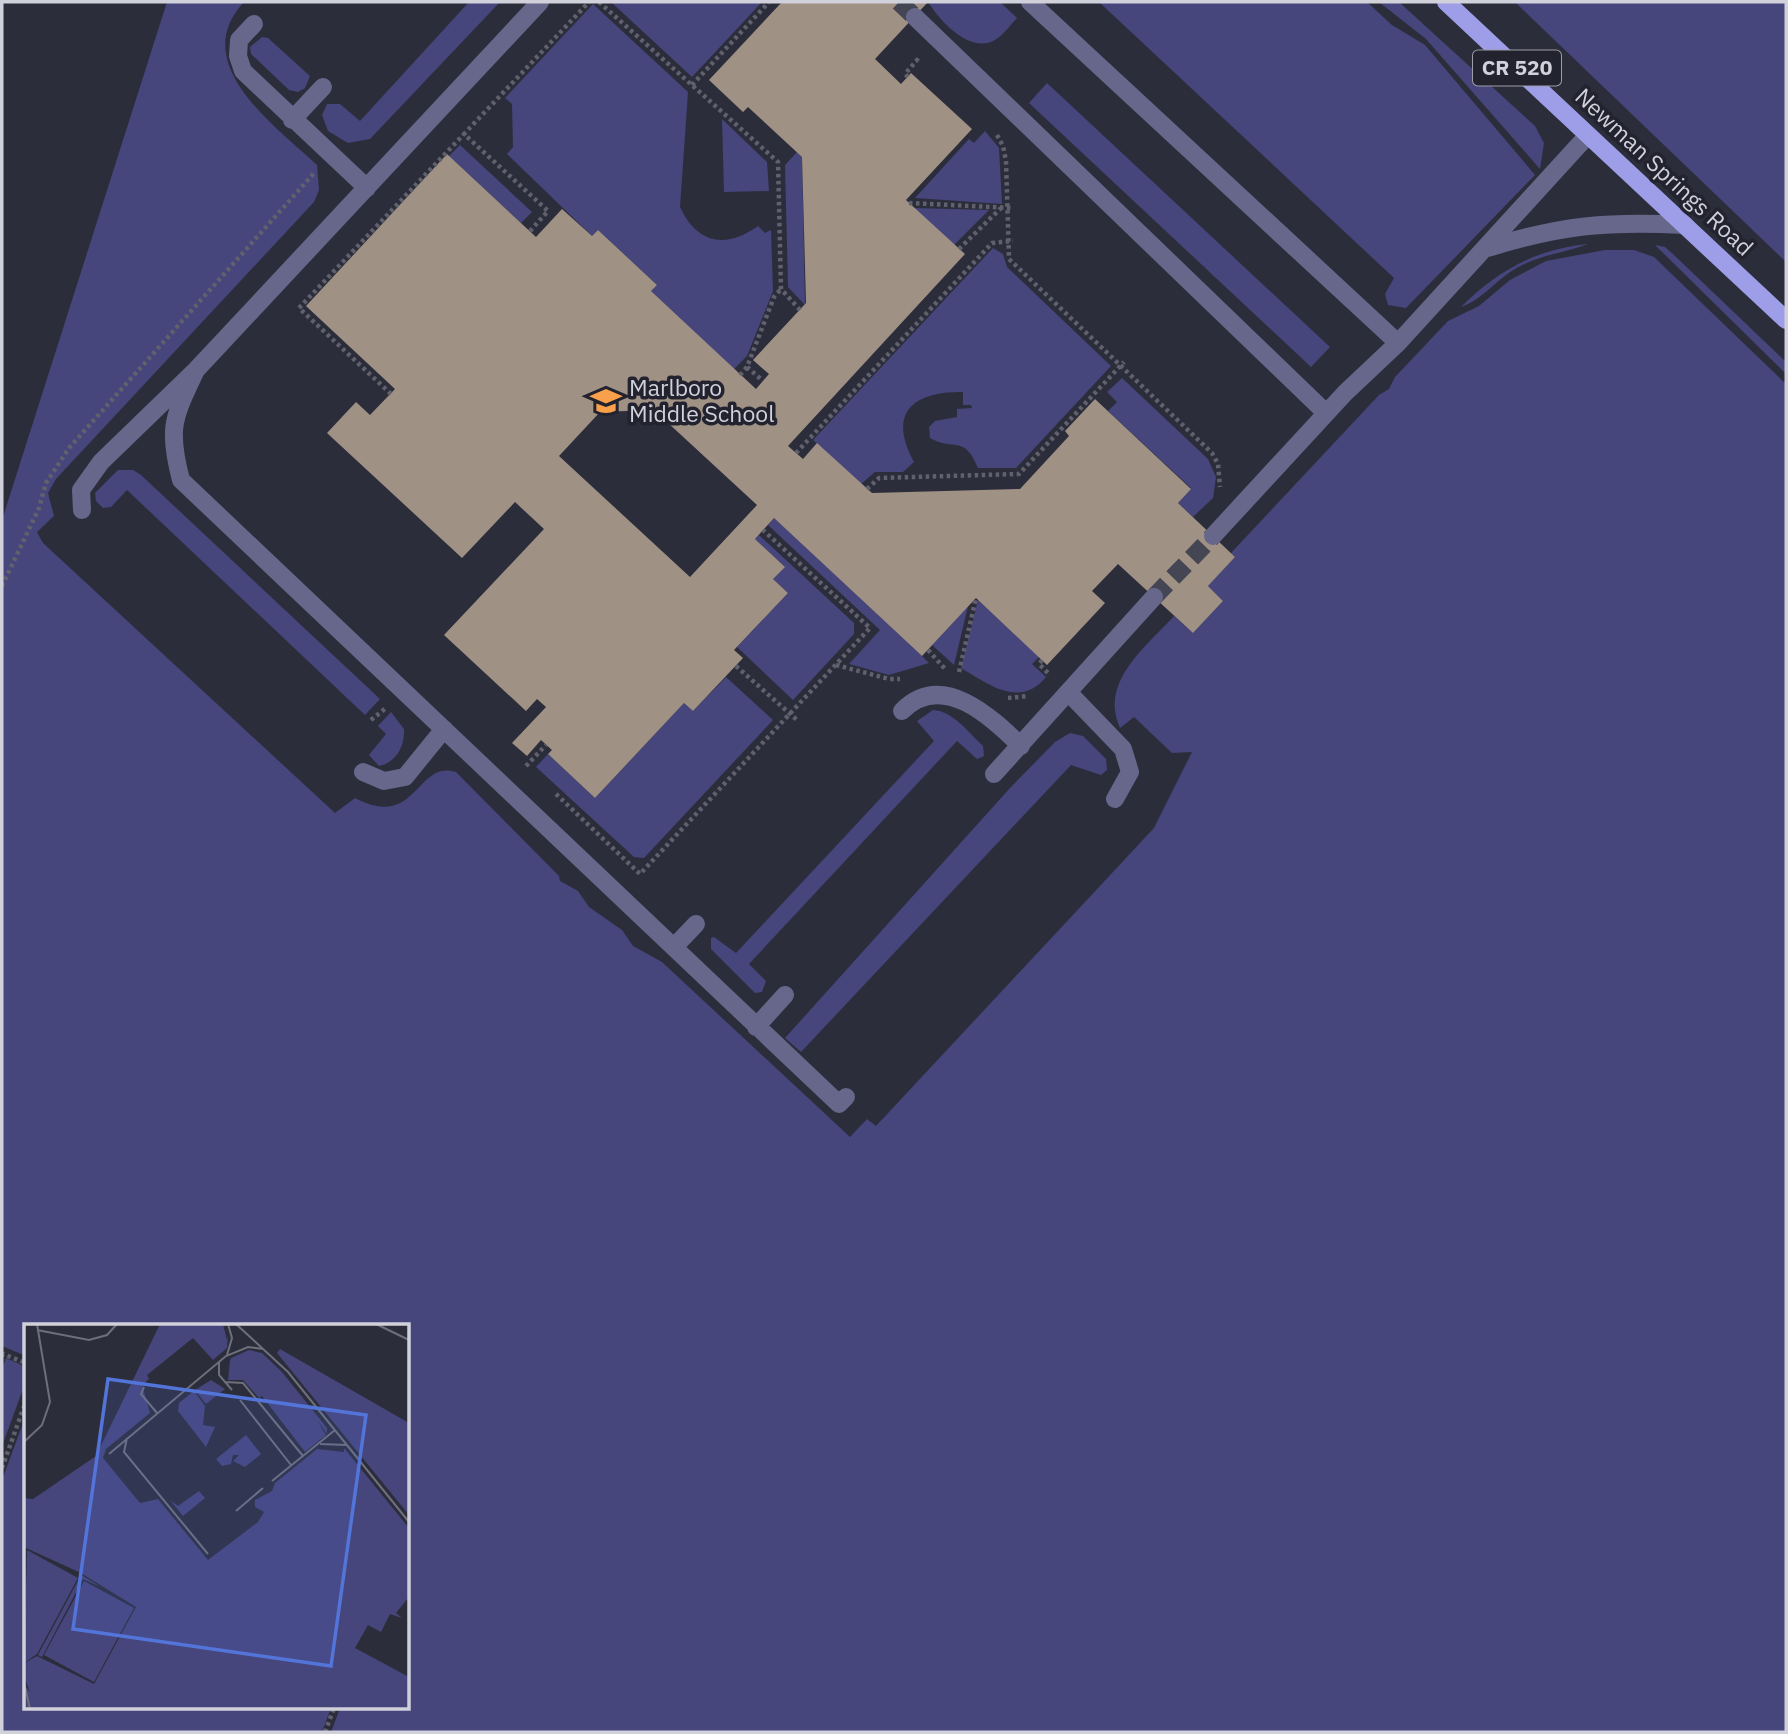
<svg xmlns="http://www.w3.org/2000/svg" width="1788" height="1734" viewBox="0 0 1788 1734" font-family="'IBM Plex Sans',sans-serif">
  <rect width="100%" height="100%" fill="#2c2d3b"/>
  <!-- green -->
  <path fill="#46457c" d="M167,2H244C187,63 274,125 317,165L319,190L314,202L56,479L48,493L54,516L37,532L43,543L335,813L355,798C417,831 416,759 456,772L559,876L560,881L578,891L589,907L622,930L633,946L662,962L850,1137L867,1119L876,1126L1154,828L1192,752L1172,753L1134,717L1120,728C1099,682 1145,648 1174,616L1193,633L1223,601L1208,586L1235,557L1231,553L1379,395L1389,389L1395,377L1448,321L1479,306L1510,280L1546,261L1605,250H1634L1654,257L1786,384V1732H331L340,1708H408V1326H26V1356L2,1346V520Z
    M469,2H500L370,139L348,143L328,131L322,115L327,104H340L360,121Z
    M611,2H762L692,77Z
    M928,2H1000L1017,18C1011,24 1005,33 998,38C972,57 941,22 928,2Z
    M1099,2H1367L1392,25L1425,45L1535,175L1406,308L1388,305L1385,294L1394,278Z
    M1379,2H1399L1535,126L1544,143L1540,169L1426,39Z
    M1515,2H1786V262L1517,4Z
    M593,4L688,92L680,207C697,244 726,249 758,226L765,233L771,230L773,291L747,356L734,369L651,291L657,285L598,230L592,236L507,154L513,147L512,104L505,98Z
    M262,37L268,38L310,76L305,88L298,92L289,90L251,54L250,47Z
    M1047,83L1330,347L1311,367L1029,103Z
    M722,119L767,162L769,191L724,192Z
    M985,131L999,148L1002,204L915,198L969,139L974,143Z
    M460,145L532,212L521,223L449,156Z
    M797,152L802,157L805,305L788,287L785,165Z
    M914,208L989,210L954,245Z
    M1588,244C1564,253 1538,255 1515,269C1496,280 1482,300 1461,307C1498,270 1537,249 1588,244Z
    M1655,245L1665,247L1674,255L1786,362V374Z
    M993,248L1003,254L1007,267L1111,366L1016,468H978C964,434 956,452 930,438L929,427L935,421L957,417V409L972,408L971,405H963V392C913,391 887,413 914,462L903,472H875L861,484L813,440Z
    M1122,378L1208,459L1216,477L1213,498L1193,517L1178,503L1191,488L1108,411L1117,402L1107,392Z
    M118,470H133L141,475L380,699L365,715L127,490L111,507L103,508L96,501L95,493Z
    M774,518L922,656L929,663L889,675L849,664L880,630L768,525Z
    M759,535L854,623V634L793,700L737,647L788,593L773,579L784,566L755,539Z
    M978,600L1039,657L1032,664L1046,677C1020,709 988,684 961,668Z
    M968,606L954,665L932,645Z
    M726,677L773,720L644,858L634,857L536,767L548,754L595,798L684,703L693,711Z
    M933,710C953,711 968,732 983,746L984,756L977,759L957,741L749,964L766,981L762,992L755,993L711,949V938L714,937L736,953L934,741L917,721Z
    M391,712L404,729C405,746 396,763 379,766L369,755L386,734L378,726Z
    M1070,733L1083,736L1106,759L1107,770L1101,775L1071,765L801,1052L785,1038L1010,788L1055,742Z
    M6,1358L26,1367V1381L2,1446V1369Z
    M26,1415V1708H331L322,1732H2V1480Z"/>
  <!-- building -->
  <path fill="#a09185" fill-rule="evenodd" d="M782,2H928L875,59L901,84L911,73L972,129L906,200L965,254L788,446L803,459L817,443L872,493L1020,489L1069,436L1065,431L1095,399L1191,489L1178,503L1235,557L1208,586L1223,601L1193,633L1118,564L1092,591L1105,603L1047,665L976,598L922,656L774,518L755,539L785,567L773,579L788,593L734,650L743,658L693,711L684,703L595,798L548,754L552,750L541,740L527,756L512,743L546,707L537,699L526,711L444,635L544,529L515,502L462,558L327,433L356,402L370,415L395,389L306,306L447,154L536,237L562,209L592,236L598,230L657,285L651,291L756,389L769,374L753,360L806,303L802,157L748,107L743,112L709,80ZM654,410L757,505L690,577L559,456L600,412Z"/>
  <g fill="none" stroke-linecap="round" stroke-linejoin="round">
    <!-- minor-tunnel -->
    <path stroke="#454653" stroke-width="18" stroke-dasharray="18 9" stroke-linecap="butt" d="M899,2L915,17
      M1154,597L1213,536"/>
    <!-- path -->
    <path stroke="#60616d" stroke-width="4.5" stroke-dasharray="3.5 3.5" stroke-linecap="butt" d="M599,2L778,162L781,289L800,310
      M908,77L905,74L917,60L919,62
      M692,85L769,2
      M997,135L1003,146L1006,161L1009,259L1212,453L1218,464L1220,487
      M909,203L1012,208
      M530,231L548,211L464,134L589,2
      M959,249L1001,208
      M747,367L763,381
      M740,375L747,367L774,297L781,289
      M391,394L299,308L464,134
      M796,453L992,243L1013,241
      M867,489L879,478L1019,474L1124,362
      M2,586L39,508L46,483L69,448L315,172
      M928,650L946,670
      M1042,660L1039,664L1049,674
      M836,665L889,679H900
      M736,666L797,720
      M959,672L976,598
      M1008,698L1027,696
      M371,720L386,708
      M526,766L546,745
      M556,794L640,874L870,628L763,530
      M2,1356L3,1354L26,1363
      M2,1468L26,1401
      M325,1732L334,1708"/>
    <!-- minor -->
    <path stroke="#66678b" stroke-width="18" d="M1030,2L1398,343
      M915,17L1326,413
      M254,24L239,40L238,56L243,71L367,188
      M292,120L323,87
      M1488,248C1562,225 1608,221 1685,225
      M196,370C174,417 167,427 181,480L839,1104L846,1097
      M82,510L81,490L101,462L196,370L540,2
      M1213,536L1345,393L1398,343L1588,135
      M1070,694L1123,749L1130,772L1115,799
      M902,711C942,670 991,717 1021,746
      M363,772L384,781L405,777L444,729
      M994,774L1154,597
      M675,946L696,924
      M756,1027L785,995"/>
    <!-- major -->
    <path stroke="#9d9ee7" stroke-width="18" d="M1446,2L1786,320"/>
  </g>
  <!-- icons -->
  <defs>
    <g id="school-bare" transform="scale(2.415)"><path d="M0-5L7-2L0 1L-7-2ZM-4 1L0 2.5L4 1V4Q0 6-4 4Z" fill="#f8a14a" stroke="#232330" stroke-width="2.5" paint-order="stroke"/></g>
  </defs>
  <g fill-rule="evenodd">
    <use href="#school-bare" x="606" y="401"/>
  </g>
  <g text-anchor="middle" stroke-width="7" stroke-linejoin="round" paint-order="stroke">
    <!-- shield labels -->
    <rect fill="#232330" stroke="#9c9da7" stroke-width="2" x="1473" y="50.5" width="88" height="35" rx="5"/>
    <g font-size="21" font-weight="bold" fill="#d0d1da">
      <text x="1517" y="75">CR 520</text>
    </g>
    <!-- street labels -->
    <g font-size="23" fill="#d0d1da" stroke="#232330">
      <text transform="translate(1664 172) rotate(43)" y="8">Newman Springs Road</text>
    </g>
    <!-- poi labels -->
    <g font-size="23" fill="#d0d1da" stroke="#232330" text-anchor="start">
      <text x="629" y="396">Marlboro<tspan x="629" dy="26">Middle School</tspan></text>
    </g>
  </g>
  <!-- overview -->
  <g transform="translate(24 1324)">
    <rect width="385" height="385" fill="#2c2d3b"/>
    <path d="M136,0H199L203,16L204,11L203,24L189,36L169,14L123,51L125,55L118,61L126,89L82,125L79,134L116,179L134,175L184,236L234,198L240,188L231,183V176L248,167L251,159L293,125L320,128V124L385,204V273L372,289L378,294L366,290L357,308L344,301L331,324L385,353V385H0V360L6,368L0,353L2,338L13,332L70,360L112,283L57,249L2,224L0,227V174L9,175L72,132ZM256,25L385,99V191L253,29ZM225,26L238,29L258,48L303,104V110L293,96L302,111L281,128L238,72L235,74L219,56H204L206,38L201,53L207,34ZM187,56L201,65L182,80L171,66ZM170,67L181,82L179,101L191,103L182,123L154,87L155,79ZM222,111L237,130L221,143L209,137L215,131H209L207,140L198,142L192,135ZM175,167L181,174L159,192L146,176L154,182ZM3,226L54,254L13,330L0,339ZM57,251L77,263L59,255L18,333L14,331ZM60,257L110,284L70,358L20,331Z" fill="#46457c"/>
    <path fill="none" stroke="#6e6f7b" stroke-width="2" d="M212,0L264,48L385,198M352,0L385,16M13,6L65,16L83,11L93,0M203,31L208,14L204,0M195,38V51L208,66M201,58L219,59L279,132M120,63L117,70L133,89M216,76L267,141M103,114L100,128L184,230M0,118L18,101L26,78L13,0M296,120L323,121M85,130L202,32L224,23L239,25M248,157L311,106M212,187L239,164M0,359L6,385"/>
    <path fill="#5375d9" fill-opacity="0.15" stroke="#5375d9" stroke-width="3.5" d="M84,55L342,91L307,342L49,305Z"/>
    <rect width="385" height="385" fill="none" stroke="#d0d1da" stroke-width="3.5"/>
  </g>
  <!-- border -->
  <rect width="1788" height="1734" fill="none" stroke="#d0d1da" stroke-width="7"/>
</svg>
